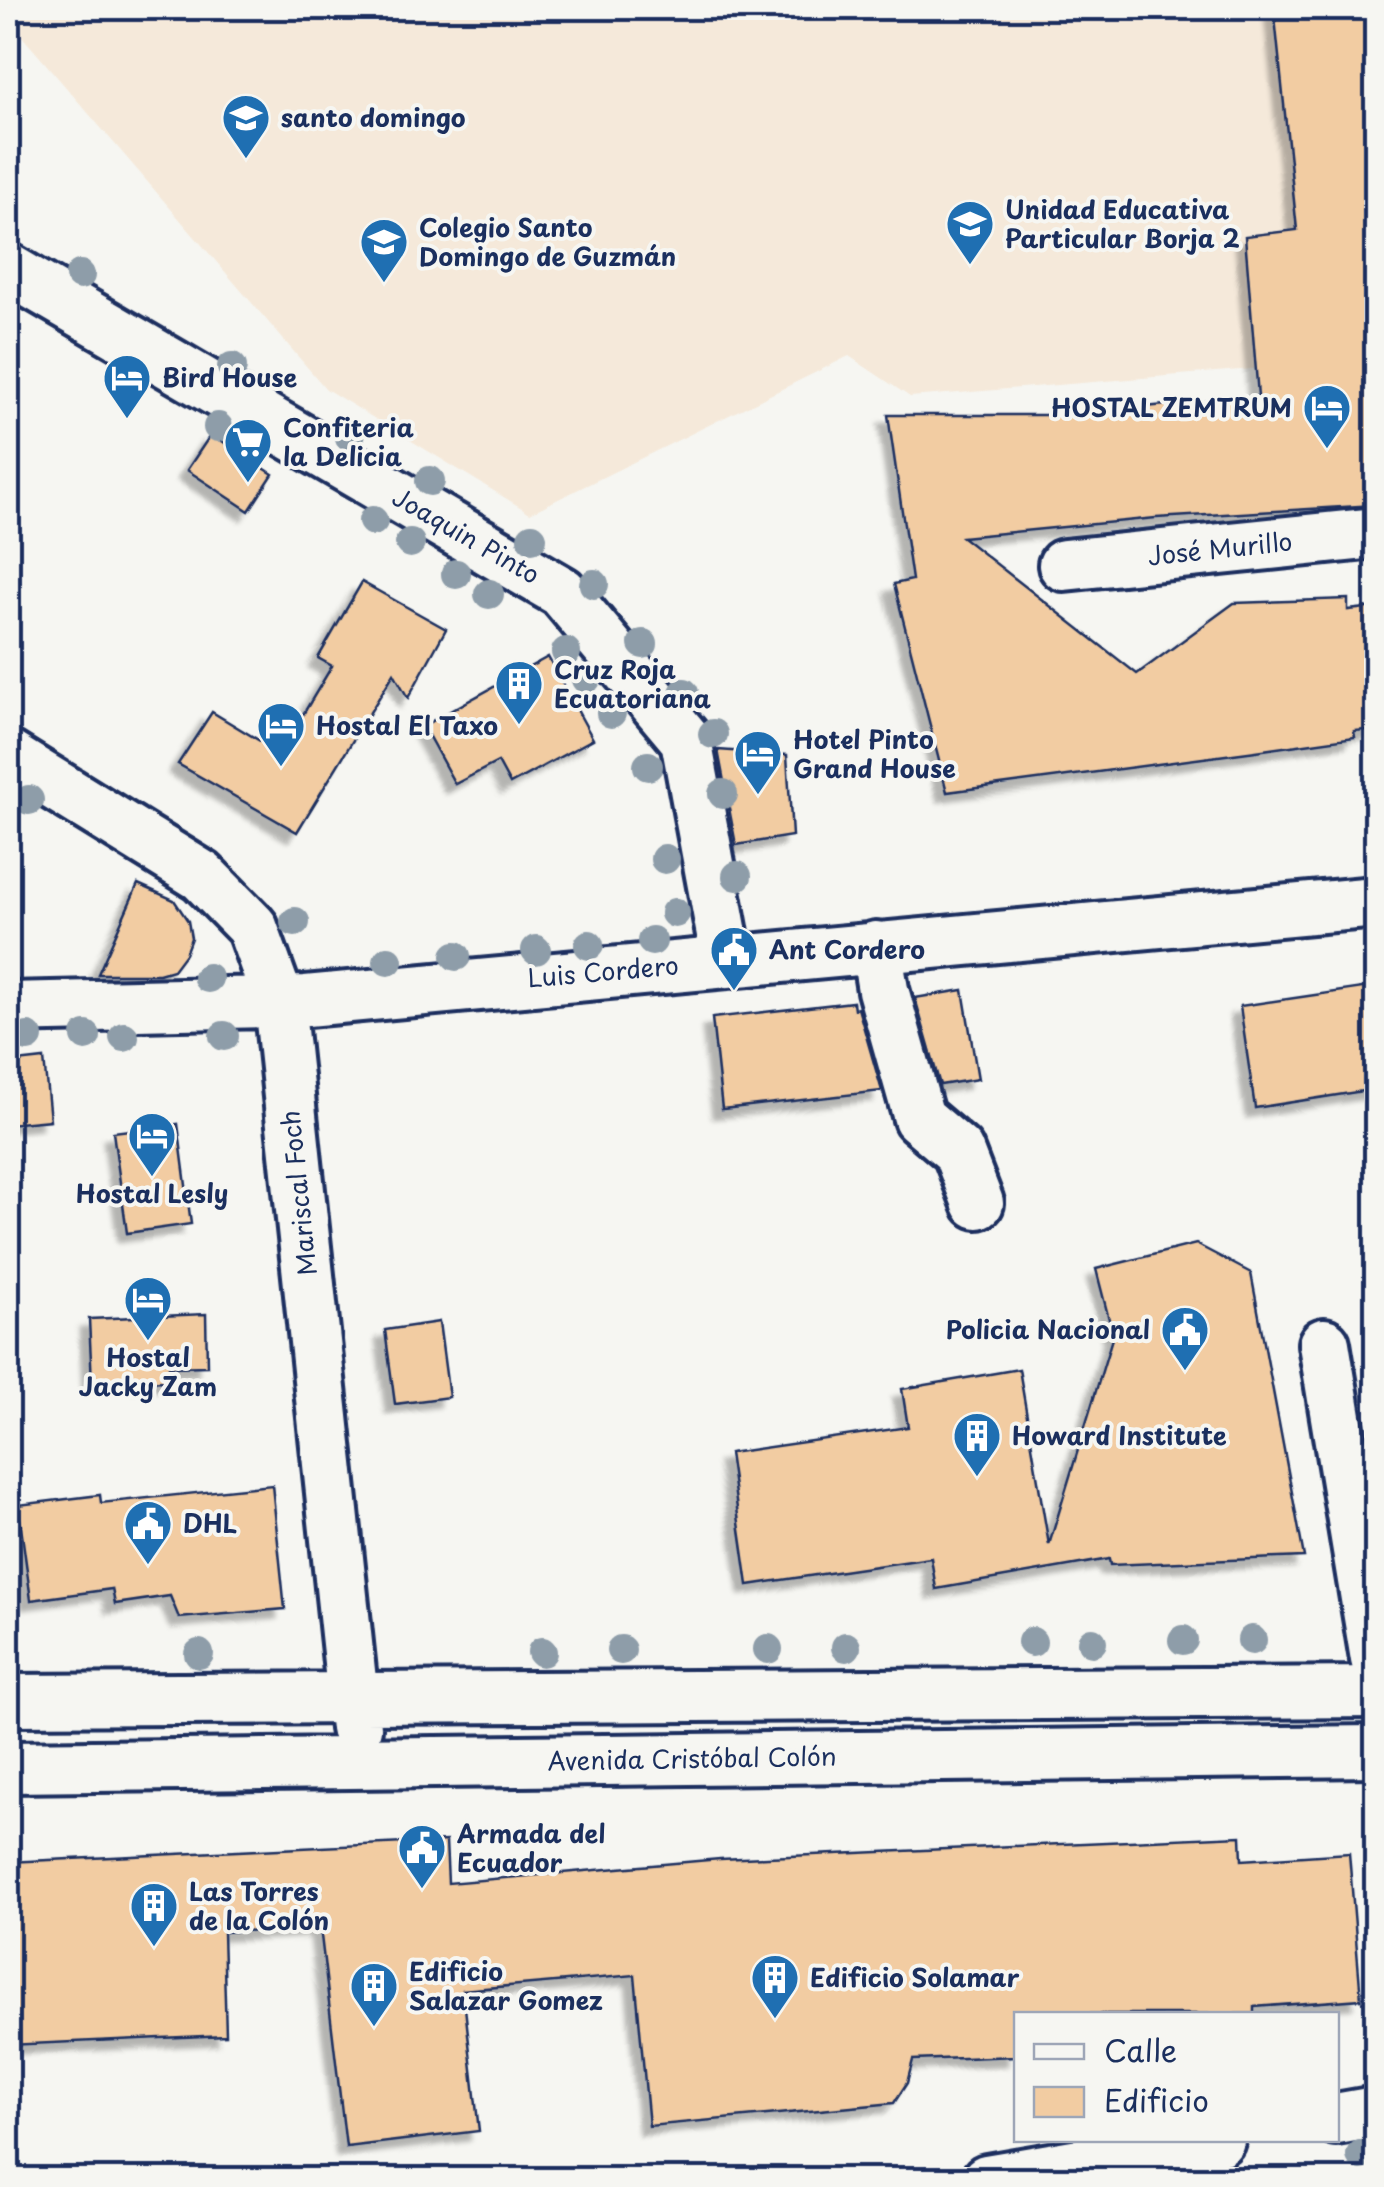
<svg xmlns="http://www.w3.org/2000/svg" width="1384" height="2187" viewBox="0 0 1384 2187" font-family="'Playpen Sans',sans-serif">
  <defs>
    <filter id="shadow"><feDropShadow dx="-9" dy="9" stdDeviation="2.5" flood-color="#0004"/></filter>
  </defs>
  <rect width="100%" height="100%" fill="#f6f6f2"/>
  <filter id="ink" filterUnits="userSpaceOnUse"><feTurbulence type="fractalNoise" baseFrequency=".01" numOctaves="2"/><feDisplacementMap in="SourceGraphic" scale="20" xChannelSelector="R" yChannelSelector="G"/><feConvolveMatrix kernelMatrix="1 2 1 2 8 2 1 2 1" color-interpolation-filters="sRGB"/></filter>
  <g filter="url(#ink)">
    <!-- built -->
    <path fill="#f5e9da" d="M8,8H1376V359L910,397L849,356L530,513L326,389L8,20Z"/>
    <!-- building -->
    <path fill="#f2cca2" stroke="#1b2f5e" stroke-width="2.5" filter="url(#shadow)" d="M1274,8H1376V505L1156,518L962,537L1137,674L1234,603L1348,599V610L1376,607V729L1354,731L1355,737L1256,751L947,792L894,584L912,580L888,415H1062L1258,396L1245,236L1297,230Z
      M211,434L273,474L249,511L187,470Z
      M362,582L446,629L408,698L394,673L297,832L178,764L212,712L280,753L332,666L318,658Z
      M548,657L593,739L510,784L498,762L455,784L423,726Z
      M718,750L787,755L792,836L736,845Z
      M138,884L174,900L188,921L191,938L185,954L173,970L159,974H98Z
      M1376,986V1089L1255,1108L1240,1006Z
      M963,990L978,1079L940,1085L915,998Z
      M853,1002L854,1009L858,1008L882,1091L722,1109L712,1018Z
      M44,1059L50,1120L8,1124V1063Z
      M178,1124L191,1224L127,1233L113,1132Z
      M1196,1244L1251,1273L1304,1557L1110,1565L1109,1559L936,1589L931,1558L748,1585L729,1453L908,1427L902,1389L1019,1369L1049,1545L1113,1335L1096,1269Z
      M206,1314L207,1366L169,1367L170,1381L92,1383L89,1319Z
      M439,1322L449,1397L395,1404L385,1330Z
      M272,1485L285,1609L179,1618L170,1596L115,1604L112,1589L31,1600L18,1505L100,1495L101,1503Z
      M1241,1836L1242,1860L1349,1853L1361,1999L1254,2007V2014H1016V2056L913,2060L907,2083L894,2103L649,2126L635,1975L463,1990L479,2131L346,2147L320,1927L223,1932L226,2035L8,2045V1862L446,1841L448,1883L720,1859Z"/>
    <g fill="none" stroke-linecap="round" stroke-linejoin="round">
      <!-- minor casing -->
      <g stroke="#1b2f5e" stroke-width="58">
        <path id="minor" d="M8,269L562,592L686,740L727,961
          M1064,565L1376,533
          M8,756L202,876L252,927L279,1002L356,1728
          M876,947L883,990L919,1118L958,1151L978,1203
          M8,1008L306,1001L1376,902
          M1324,1344L1376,1659
          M8,1700L1376,1692
          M8,1767L1376,1751
          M1336,2119L1376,2112
          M987,2180L1219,2140"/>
      </g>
      <!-- minor -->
      <use href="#minor" stroke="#f6f6f2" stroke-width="50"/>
    </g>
    <!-- trees -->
    <g fill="#8e9da9">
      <circle cx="80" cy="275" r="15"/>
      <circle cx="232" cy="367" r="15"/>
      <circle cx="218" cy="427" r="15"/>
      <circle cx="350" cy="437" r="15"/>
      <circle cx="258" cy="450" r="15"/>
      <circle cx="430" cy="481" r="15"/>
      <circle cx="373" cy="521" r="15"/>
      <circle cx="532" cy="538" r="15"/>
      <circle cx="410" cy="543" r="15"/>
      <circle cx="456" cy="574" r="15"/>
      <circle cx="594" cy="584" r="15"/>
      <circle cx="489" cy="594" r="15"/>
      <circle cx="643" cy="644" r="15"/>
      <circle cx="566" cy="652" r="15"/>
      <circle cx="586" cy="679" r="15"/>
      <circle cx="684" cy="693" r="15"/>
      <circle cx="611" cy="713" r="15"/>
      <circle cx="713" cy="734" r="15"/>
      <circle cx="648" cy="766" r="15"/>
      <circle cx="723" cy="794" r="15"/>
      <circle cx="29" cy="800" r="15"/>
      <circle cx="665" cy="859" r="15"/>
      <circle cx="737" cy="876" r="15"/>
      <circle cx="675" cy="913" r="15"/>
      <circle cx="295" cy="922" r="15"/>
      <circle cx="652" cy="941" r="15"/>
      <circle cx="589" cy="945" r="15"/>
      <circle cx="536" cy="950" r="15"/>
      <circle cx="456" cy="956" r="15"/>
      <circle cx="388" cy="961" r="15"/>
      <circle cx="208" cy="978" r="15"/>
      <circle cx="86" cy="1036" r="15"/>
      <circle cx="224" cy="1036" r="15"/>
      <circle cx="28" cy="1037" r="15"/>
      <circle cx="124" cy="1037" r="15"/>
      <circle cx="1183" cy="1640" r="15"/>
      <circle cx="1252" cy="1640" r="15"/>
      <circle cx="1032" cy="1642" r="15"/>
      <circle cx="1092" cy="1642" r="15"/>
      <circle cx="846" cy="1647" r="15"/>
      <circle cx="768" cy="1649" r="15"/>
      <circle cx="621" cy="1650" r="15"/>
      <circle cx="542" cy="1652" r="15"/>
      <circle cx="199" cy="1654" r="15"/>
      <circle cx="1361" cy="2155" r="15"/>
    </g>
  </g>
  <!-- icons -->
  <defs>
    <g id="school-pin" transform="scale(2.5)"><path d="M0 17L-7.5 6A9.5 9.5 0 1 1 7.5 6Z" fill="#1f6fb2" stroke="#f6f6f2"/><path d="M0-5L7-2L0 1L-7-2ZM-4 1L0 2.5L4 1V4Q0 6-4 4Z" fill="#fff"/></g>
    <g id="hotel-pin" transform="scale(2.5)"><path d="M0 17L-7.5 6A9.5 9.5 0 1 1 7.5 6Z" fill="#1f6fb2" stroke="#f6f6f2"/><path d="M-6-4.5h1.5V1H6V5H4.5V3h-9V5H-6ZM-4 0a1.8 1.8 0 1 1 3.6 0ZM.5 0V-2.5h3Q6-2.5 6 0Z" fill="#fff"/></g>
    <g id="supermarket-pin" transform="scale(2.5)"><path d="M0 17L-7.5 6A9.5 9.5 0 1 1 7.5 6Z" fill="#1f6fb2" stroke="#f6f6f2"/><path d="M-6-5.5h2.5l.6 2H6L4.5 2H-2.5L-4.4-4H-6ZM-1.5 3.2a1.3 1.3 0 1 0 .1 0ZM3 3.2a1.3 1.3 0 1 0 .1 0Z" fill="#fff"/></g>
    <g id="building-pin" transform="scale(2.5)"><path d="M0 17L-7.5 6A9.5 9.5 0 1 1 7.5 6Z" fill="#1f6fb2" stroke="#f6f6f2"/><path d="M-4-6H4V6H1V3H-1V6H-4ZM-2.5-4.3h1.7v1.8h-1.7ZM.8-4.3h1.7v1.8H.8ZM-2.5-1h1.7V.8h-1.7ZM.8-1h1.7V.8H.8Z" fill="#fff"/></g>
    <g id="civic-pin" transform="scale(2.5)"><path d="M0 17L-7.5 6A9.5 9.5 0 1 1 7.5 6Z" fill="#1f6fb2" stroke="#f6f6f2"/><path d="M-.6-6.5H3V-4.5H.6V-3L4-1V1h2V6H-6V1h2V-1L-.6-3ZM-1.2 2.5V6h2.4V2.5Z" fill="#fff"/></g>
  </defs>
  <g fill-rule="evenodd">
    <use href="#school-pin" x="246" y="118"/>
    <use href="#school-pin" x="970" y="224"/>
    <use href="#school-pin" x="384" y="242"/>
    <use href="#hotel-pin" x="127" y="378"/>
    <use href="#hotel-pin" x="1327" y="408"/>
    <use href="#supermarket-pin" x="248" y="442"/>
    <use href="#building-pin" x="519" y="684"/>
    <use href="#hotel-pin" x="281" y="726"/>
    <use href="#hotel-pin" x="758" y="754"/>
    <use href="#civic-pin" x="734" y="950"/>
    <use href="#hotel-pin" x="152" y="1136"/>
    <use href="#hotel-pin" x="148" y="1300"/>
    <use href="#civic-pin" x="1185" y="1330"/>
    <use href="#building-pin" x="977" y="1436"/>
    <use href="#civic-pin" x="148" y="1524"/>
    <use href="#civic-pin" x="422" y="1848"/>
    <use href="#building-pin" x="154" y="1906"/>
    <use href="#building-pin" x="775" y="1978"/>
    <use href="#building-pin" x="374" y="1986"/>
  </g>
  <g text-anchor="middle" stroke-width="8" stroke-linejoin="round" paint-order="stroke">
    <!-- poi labels -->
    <g font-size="25" font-weight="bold" fill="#1b2f5e" stroke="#f6f6f2" text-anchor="start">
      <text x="281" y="127">santo domingo</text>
      <text x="1005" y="219">Unidad Educativa<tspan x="1005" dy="29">Particular Borja 2</tspan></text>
      <text x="419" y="237">Colegio Santo<tspan x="419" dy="29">Domingo de Guzmán</tspan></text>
      <text x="162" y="387">Bird House</text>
      <text x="1292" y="417" text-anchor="end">HOSTAL ZEMTRUM</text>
      <text x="283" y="437">Confiteria<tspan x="283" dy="29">la Delicia</tspan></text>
      <text x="554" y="679">Cruz Roja<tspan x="554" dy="29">Ecuatoriana</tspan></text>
      <text x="316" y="735">Hostal El Taxo</text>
      <text x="793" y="749">Hotel Pinto<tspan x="793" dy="29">Grand House</tspan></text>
      <text x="769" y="959">Ant Cordero</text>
      <text x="152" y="1203" text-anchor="middle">Hostal Lesly</text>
      <text x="1150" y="1339" text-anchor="end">Policia Nacional</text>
      <text x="148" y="1367" text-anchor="middle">Hostal<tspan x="148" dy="29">Jacky Zam</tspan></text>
      <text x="1012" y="1445">Howard Institute</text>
      <text x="183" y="1533">DHL</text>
      <text x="457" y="1843">Armada del<tspan x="457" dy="29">Ecuador</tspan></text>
      <text x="189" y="1901">Las Torres<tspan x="189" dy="29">de la Colón</tspan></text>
      <text x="409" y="1981">Edificio<tspan x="409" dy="29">Salazar Gomez</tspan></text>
      <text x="810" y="1987">Edificio Solamar</text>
    </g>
    <!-- street labels -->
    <g font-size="25" fill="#1b2f5e" stroke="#f6f6f2">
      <text transform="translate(466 536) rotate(30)" y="9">Joaquin Pinto</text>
      <text transform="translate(1220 549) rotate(-6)" y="9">José Murillo</text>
      <text transform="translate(603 972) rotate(-5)" y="9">Luis Cordero</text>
      <text transform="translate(299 1193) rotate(-96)" y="9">Mariscal Foch</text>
      <text transform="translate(692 1759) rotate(-1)" y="9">Avenida Cristóbal Colón</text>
    </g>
  </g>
  <!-- margin -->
  <rect width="1384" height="2187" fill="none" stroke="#f6f6f2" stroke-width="40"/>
  <rect x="20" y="20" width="1344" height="2147" fill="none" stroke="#1b2f5e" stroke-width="4" filter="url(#ink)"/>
  <!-- legend -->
  <rect x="1014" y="2012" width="325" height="130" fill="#f6f6f2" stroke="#9ea6b7" stroke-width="2.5"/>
  <rect x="1034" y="2044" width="50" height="15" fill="#f6f6f2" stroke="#9ea6b7" stroke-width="2.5"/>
  <text x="1104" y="2062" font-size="30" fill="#1b2f5e">Calle</text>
  <rect x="1034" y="2087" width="50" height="30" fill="#f2cca2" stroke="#9ea6b7" stroke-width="2.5"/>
  <text x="1104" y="2112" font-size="30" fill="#1b2f5e">Edificio</text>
</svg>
